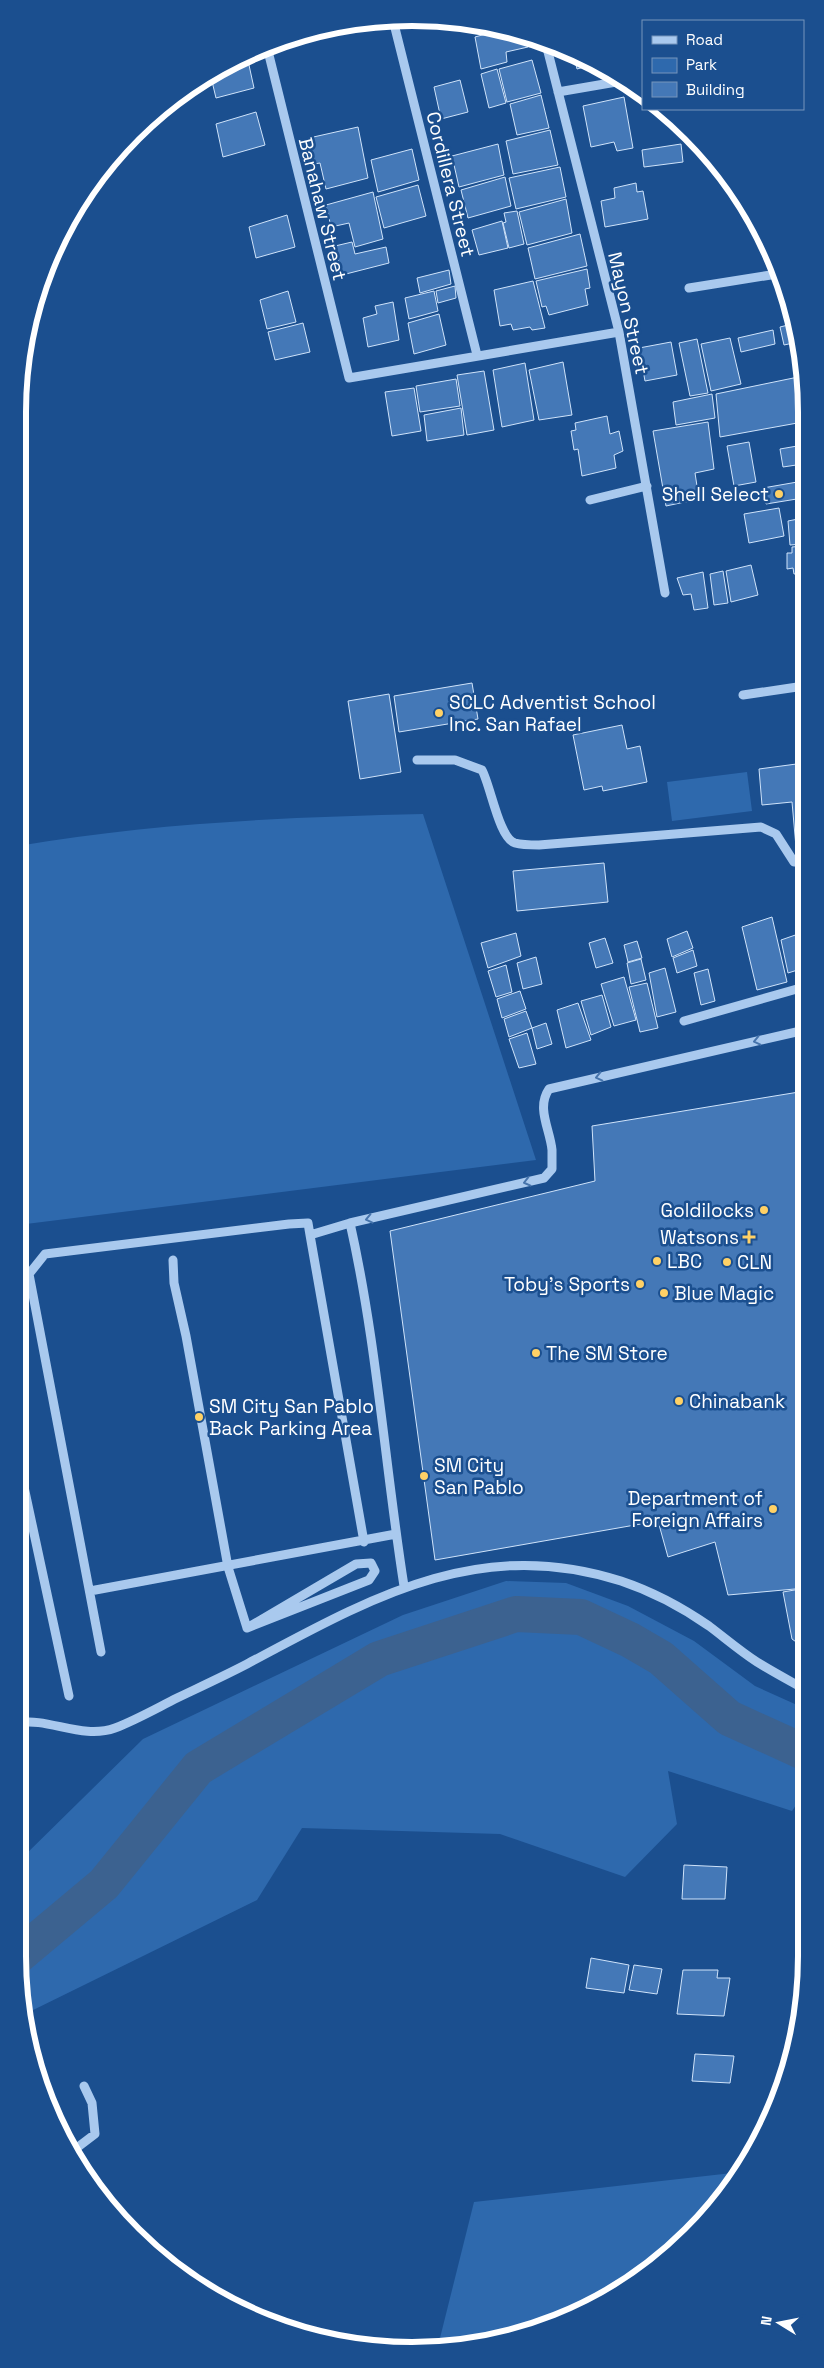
<svg xmlns="http://www.w3.org/2000/svg" width="824" height="2368" viewBox="0 0 824 2368" font-family="'Space Grotesk',sans-serif">
  <rect width="100%" height="100%" fill="#1b4f8f"/>
  <!-- green -->
  <path fill="#2e69ad" d="M747,772L752,811L672,821L667,782Z
    M423,814L536,1160L18,1225V846C151,823 287,817 423,814Z
    M506,1581L566,1583L628,1606L694,1641L755,1686L806,1709V1790L792,1811L668,1771L677,1824L625,1877L500,1834L302,1828L257,1900L23,2015L18,1956V1862L143,1739L403,1615Z
    M741,2172L691,2235L631,2284L514,2337L437,2350L474,2202Z"/>
  <g fill="none" stroke-linecap="round" stroke-linejoin="round">
    <!-- river -->
    <path stroke="#3c6290" stroke-width="36" d="M18,1956L104,1884L198,1768L379,1659L516,1614L581,1617L630,1640L661,1658L729,1718L806,1753"/>
  </g>
  <!-- building -->
  <path fill="#4478b7" stroke="#cfe3fa" d="M503,29L526,36L528,47L506,52L507,62L481,69L475,37Z
    M247,56L254,88L216,98L210,73Z
    M574,56L595,64L577,69Z
    M532,60L541,93L507,102L499,69Z
    M497,69L506,103L489,108L481,74Z
    M460,80L468,112L441,119L434,87Z
    M541,95L549,128L517,135L510,104Z
    M624,97L633,148L617,151L614,142L591,147L583,106Z
    M256,112L265,145L223,157L216,124Z
    M358,127L368,178L326,189L320,163L314,164L309,138Z
    M550,130L558,165L513,174L506,141Z
    M498,144L504,175L459,187L452,156Z
    M681,144L683,162L644,167L642,150Z
    M412,149L419,180L378,192L371,160Z
    M560,167L566,197L516,209L509,178Z
    M505,177L511,206L468,218L461,190Z
    M636,183L637,192L643,191L648,219L605,227L601,201L615,198L614,188Z
    M418,185L426,216L384,228L376,197Z
    M373,192L383,239L355,247L349,223L331,227L326,205Z
    M566,199L572,233L527,245L519,212Z
    M517,211L524,244L509,248L503,223L506,222L504,213Z
    M287,215L295,247L256,258L249,227Z
    M502,221L508,248L479,255L472,230Z
    M580,234L587,266L535,279L528,248Z
    M352,242L355,254L386,247L389,263L342,275L335,246Z
    M587,269L590,288L585,289L588,305L549,315L546,306L542,307L536,281Z
    M449,270L451,284L420,293L417,278Z
    M533,281L545,328L532,330L530,327L513,330L511,324L500,326L494,290Z
    M455,286L456,298L438,303L436,291Z
    M288,291L296,322L267,329L260,300Z
    M434,291L438,311L409,319L405,298Z
    M393,302L399,340L368,347L363,318L377,314L375,306Z
    M439,314L446,345L414,354L408,323Z
    M303,323L310,352L275,360L268,332Z
    M792,324L798,342L784,345L780,327Z
    M773,330L775,344L741,352L738,338Z
    M730,338L741,384L711,391L701,344Z
    M697,339L708,393L690,396L679,343Z
    M671,342L677,375L645,381L639,348Z
    M563,362L572,415L539,420L529,370Z
    M525,363L534,420L502,427L493,370Z
    M484,371L494,430L467,435L457,375Z
    M803,376V422L720,437L716,394Z
    M456,379L460,406L420,412L416,386Z
    M414,388L421,431L392,436L385,392Z
    M712,394L715,418L676,425L673,402Z
    M461,408L464,435L427,441L424,415Z
    M607,416L610,434L619,431L623,451L614,455L616,468L582,476L578,449L574,450L571,431L576,430L575,423Z
    M708,422L714,469L695,473L699,499L666,506L653,431Z
    M749,442L756,482L734,486L727,446Z
    M803,445V464L783,467L780,449Z
    M803,481V498L766,504L763,488Z
    M779,508L784,536L749,543L744,514Z
    M803,518V544L790,545L788,521Z
    M803,546L804,573L794,574L793,568L787,569V553H792V547Z
    M751,565L758,595L731,602L726,571Z
    M723,571L728,603L714,605L710,574Z
    M703,572L708,608L694,610L691,594L683,595L677,578Z
    M472,683L478,719L399,732L394,696Z
    M389,694L401,772L360,779L348,701Z
    M622,725L627,749L640,746L647,782L603,791L602,786L584,790L573,735Z
    M804,763V857L797,858L792,802L762,805L759,769Z
    M604,863L608,902L517,911L513,871Z
    M772,917L787,982L757,990L742,927Z
    M687,931L693,948L672,957L667,939Z
    M804,932V968L788,973L781,940Z
    M516,933L521,956L488,968L481,943Z
    M605,938L613,963L596,968L589,943Z
    M637,941L642,958L628,962L624,945Z
    M693,950L697,966L677,973L673,958Z
    M536,957L542,984L523,989L517,963Z
    M641,959L646,980L631,984L627,963Z
    M506,965L512,992L496,997L488,971Z
    M665,968L676,1012L657,1017L649,973Z
    M708,969L715,1001L701,1005L694,973Z
    M624,977L636,1020L614,1026L601,984Z
    M647,983L658,1028L640,1032L629,987Z
    M520,991L526,1009L502,1018L497,999Z
    M602,995L611,1027L591,1035L581,1001Z
    M578,1003L591,1040L566,1048L557,1010Z
    M526,1011L532,1028L509,1037L504,1019Z
    M546,1023L552,1044L537,1049L532,1028Z
    M527,1033L536,1064L519,1068L509,1039Z
    M805,1091L806,1588L728,1595L715,1542L668,1557L658,1521L435,1560L390,1231L595,1181L592,1126Z
    M806,1588V1649L792,1639L783,1592Z
    M684,1865L727,1867L725,1899H682Z
    M591,1958L629,1965L624,1993L586,1988Z
    M634,1965L662,1969L657,1994L629,1990Z
    M683,1970H718L717,1978H730L724,2016L677,2014Z
    M695,2054L734,2056L730,2083L692,2081Z"/>
  <g fill="none" stroke-linecap="round" stroke-linejoin="round">
    <!-- minor -->
    <path stroke="#a9c9ee" stroke-width="9" d="M393,20L477,355
      M546,44L619,332L665,593
      M267,47L349,378L619,332
      M558,92L622,81
      M689,288L777,274
      M590,500L647,486
      M743,695L804,686
      M417,760H455L482,770C491,787 499,838 515,843C522,845 532,845 539,845L761,827L776,834L794,862H804
      M684,1021L804,987
      M350,1223L310,1235L364,1542
      M173,1260L174,1283L186,1336L228,1567L247,1628
      M18,1459L69,1696
      M371,1563L375,1571L369,1580L247,1628L356,1564Z
      M404,1586C385,1466 377,1343 350,1223L544,1178L552,1169C552,1163 552,1156 552,1150C550,1129 536,1108 549,1089L805,1030
      M90,1591L396,1534
      M101,1652L29,1274L45,1254L289,1224L308,1223L310,1235
      M18,1723C48,1717 82,1740 115,1728C136,1720 157,1708 177,1698C200,1687 224,1676 247,1664C369,1599 478,1535 621,1581C651,1591 683,1608 709,1626C725,1638 740,1651 757,1662C773,1672 790,1681 806,1690
      M74,2150L95,2134L92,2103L84,2086"/>
  </g>
  <!-- one-way arrows -->
  <defs><path id="oneway-chevron" d="M-2-3.5L2.5 0L-2 3.5" fill="none" stroke-width="1.6" stroke-linecap="round" stroke-linejoin="round" transform="scale(1.25)"/></defs>
  <g stroke="#4674ac">
    <use href="#oneway-chevron" transform="translate(757 1041) rotate(167)"/>
    <use href="#oneway-chevron" transform="translate(599 1077) rotate(167)"/>
    <use href="#oneway-chevron" transform="translate(527 1182) rotate(166)"/>
    <use href="#oneway-chevron" transform="translate(369 1219) rotate(167)"/>
  </g>
  <!-- markers -->
  <g fill="#ffd166" stroke="#1b4f8f" stroke-width="2">
    <circle cx="779" cy="494" r="5"/>
    <circle cx="439" cy="713" r="5"/>
    <circle cx="764" cy="1210" r="5"/>
    <path d="M746.5 1229.5h5v5h5v5h-5v5h-5v-5h-5v-5h5z"/>
    <circle cx="657" cy="1261" r="5"/>
    <circle cx="727" cy="1262" r="5"/>
    <circle cx="640" cy="1284" r="5"/>
    <circle cx="664" cy="1293" r="5"/>
    <circle cx="536" cy="1353" r="5"/>
    <circle cx="679" cy="1401" r="5"/>
    <circle cx="199" cy="1417" r="5"/>
    <circle cx="424" cy="1476" r="5"/>
    <circle cx="773" cy="1509" r="5"/>
  </g>
  <g text-anchor="middle" stroke-width="5" stroke-linejoin="round" paint-order="stroke">
    <!-- street labels -->
    <g font-size="19" fill="#fff" stroke="#1b4f8f">
      <text transform="translate(451 184) rotate(76)" y="7">Cordillera Street</text>
      <text transform="translate(323 209) rotate(76)" y="7">Banahaw Street</text>
      <text transform="translate(629 313) rotate(77)" y="7">Mayon Street</text>
    </g>
    <!-- poi labels -->
    <g font-size="19" fill="#fff" stroke="#1b4f8f" text-anchor="start">
      <text x="769" y="501" text-anchor="end">Shell Select</text>
      <text x="449" y="709">SCLC Adventist School<tspan x="449" dy="22">Inc. San Rafael</tspan></text>
      <text x="754" y="1217" text-anchor="end">Goldilocks</text>
      <text x="739" y="1244" text-anchor="end">Watsons</text>
      <text x="667" y="1268">LBC</text>
      <text x="737" y="1269">CLN</text>
      <text x="630" y="1291" text-anchor="end">Toby's Sports</text>
      <text x="674" y="1300">Blue Magic</text>
      <text x="546" y="1360">The SM Store</text>
      <text x="689" y="1408">Chinabank</text>
      <text x="209" y="1413">SM City San Pablo<tspan x="209" dy="22">Back Parking Area</tspan></text>
      <text x="434" y="1472">SM City<tspan x="434" dy="22">San Pablo</tspan></text>
      <text x="763" y="1505" text-anchor="end">Department of<tspan x="763" dy="22">Foreign Affairs</tspan></text>
    </g>
  </g>
  <!-- crop -->
  <path d="M0 0H824V2368H0ZM412 26H412A386 386 0 0 1 798 412V1956A386 386 0 0 1 412 2342H412A386 386 0 0 1 26 1956V412A386 386 0 0 1 412 26Z" fill="#1b4f8f" fill-rule="evenodd"/>
  <path fill="none" stroke="#fff" stroke-width="6" d="M412 26H412A386 386 0 0 1 798 412V1956A386 386 0 0 1 412 2342H412A386 386 0 0 1 26 1956V412A386 386 0 0 1 412 26Z"/>
  <!-- legend -->
  <rect x="642" y="20" width="162" height="90" fill="#1b4f8f" stroke="#7695bc"/>
  <rect x="652" y="36" width="25" height="8" fill="#a9c9ee" stroke="#7695bc"/>
  <text x="686" y="45" font-size="15" fill="#ffffff">Road</text>
  <rect x="652" y="58" width="25" height="15" fill="#2e69ad" stroke="#7695bc"/>
  <text x="686" y="70" font-size="15" fill="#ffffff">Park</text>
  <rect x="652" y="82" width="25" height="15" fill="#4478b7" stroke="#7695bc"/>
  <text x="686" y="95" font-size="15" fill="#ffffff">Building</text>
  <!-- north arrow -->
  <g transform="translate(779 2323) rotate(280)" stroke="#1b4f8f" stroke-width="4" paint-order="stroke">
  <path d="M0-4L9 19L0 12L-9 19Z" fill="#ffffff"/>
  <text y="-8" font-size="14" font-weight="bold" text-anchor="middle" fill="#ffffff">N</text>
  </g>
</svg>
